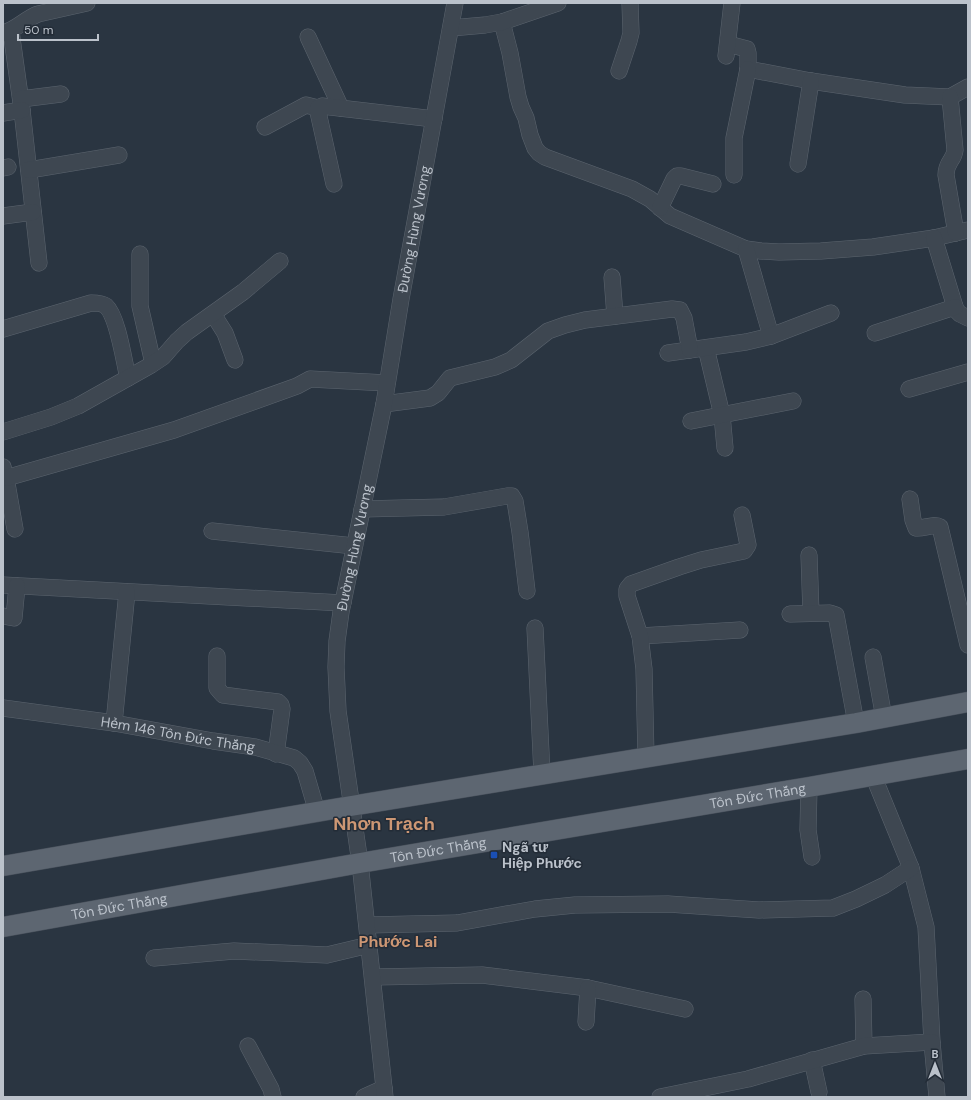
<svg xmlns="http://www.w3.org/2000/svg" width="971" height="1100" viewBox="0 0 971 1100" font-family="'DM Sans',sans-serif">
  <rect width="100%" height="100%" fill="#2a3541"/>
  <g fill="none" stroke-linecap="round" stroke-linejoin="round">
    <!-- minor casing -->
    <g stroke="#5c656f" stroke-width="17">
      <g id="minor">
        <path d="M502,22L510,53L518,97L521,107L526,118L530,135L535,148L539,153L545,157L632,189L650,199L670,216L746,249L761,251L779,252L821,251L873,247L934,238L968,230"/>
        <path d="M451,28L485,25L502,22L558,3"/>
        <path d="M11,31L22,110L39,263"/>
        <path d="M3,33C16,30 25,19 38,14L87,3"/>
        <path d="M308,37L341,108"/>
        <path d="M728,44L747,49L748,53V69L811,81L905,95L950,97L968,87"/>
        <path d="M726,56L732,3"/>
        <path d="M619,71L629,41L631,33L630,3"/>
        <path d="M950,97L955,150C954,161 946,161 946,175L956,233"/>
        <path d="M21,99L61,94"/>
        <path d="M3,113L22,110"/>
        <path d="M265,127L306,105L318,108"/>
        <path d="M798,164L811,81"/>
        <path d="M3,168L8,167"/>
        <path d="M29,170L119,155"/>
        <path d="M734,175V138L748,69"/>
        <path d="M334,184L318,112V108L322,106L434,119"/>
        <path d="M660,208L674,179L677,176H681L713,184"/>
        <path d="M3,216L33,212"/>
        <path d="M934,238L956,310L960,314L968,318"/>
        <path d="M746,249L771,336"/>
        <path d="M140,254V306L153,363"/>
        <path d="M612,277L615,316"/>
        <path d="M213,314L225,333L235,360"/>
        <path d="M3,329L91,303C96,303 102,303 106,306C118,317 124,362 128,378"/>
        <path d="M875,333L955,307"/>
        <path d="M706,348L722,415L725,448"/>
        <path d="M668,353L746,342L771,336L831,313"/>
        <path d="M909,389L968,372"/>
        <path d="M384,404L430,398L438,393L450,378L495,367L511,360L548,331L565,325L585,320L672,309L680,310L684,318L690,350"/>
        <path d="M691,421L793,401"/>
        <path d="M3,432L51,417L78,406L151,365L163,357L177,341L187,332L243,292L280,261"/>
        <path d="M3,467L6,478L15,529"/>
        <path d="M6,478L174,430L297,386L310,379L387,383"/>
        <path d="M910,499L913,520L916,528C924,529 933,523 940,527L968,645"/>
        <path d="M362,509L444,507L507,496H512L515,501L520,532L527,591"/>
        <path d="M212,531L354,546"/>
        <path d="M809,555L811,613"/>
        <path d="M3,585L343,603"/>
        <path d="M790,614L830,613L836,615L856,723"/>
        <path d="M3,616L14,618L17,586"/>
        <path d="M535,628L542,774"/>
        <path d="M640,636L740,630"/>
        <path d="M217,656V688L223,695L278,702L281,705L282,709L276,754"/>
        <path d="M873,657L884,718"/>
        <path id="s1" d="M3,708L114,723L213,741L255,747L294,758L300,763L305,771L317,812"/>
        <path d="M114,723L127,592"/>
        <path d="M646,757L644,669L640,636L627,596V589L631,584L679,567L701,560L744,551L748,545L742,515"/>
        <path d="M873,775L911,868L926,927L932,1042L937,1097"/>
        <path d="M809,787L808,830L812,857"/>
        <path d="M367,925L457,923L535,909L575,905L668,904L759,910L833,908L856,899L885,885L911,868"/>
        <path d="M154,958L234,951L327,955L369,945"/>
        <path d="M373,977L482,975L588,988L685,1009"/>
        <path d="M863,999L864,1046"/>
        <path d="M586,1022L588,988"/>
        <path d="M248,1046L271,1089L273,1097"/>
        <path d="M812,1060L819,1092"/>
        <path d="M364,1097L384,1088"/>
        <path id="s2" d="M385,1097L360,863L338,711L336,667L337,641L341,612L384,404L401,299L455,3"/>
        <path d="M660,1097L748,1079L864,1046L932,1042"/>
      </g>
    </g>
    <!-- major casing -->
    <g stroke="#48505b" stroke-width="21">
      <g id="major">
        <path d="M3,866L351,806L856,723L968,702"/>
        <path id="s3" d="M3,927L360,863L809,787L968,759"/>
      </g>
    </g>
    <!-- minor -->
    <use href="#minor" stroke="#3e4751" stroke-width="16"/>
    <!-- major -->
    <use href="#major" stroke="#5d6671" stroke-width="20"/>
  </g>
  <!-- markers -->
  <rect fill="#1a4fb4" stroke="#232c37" stroke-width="1.5" x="490" y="851" width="8" height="8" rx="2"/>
  <g text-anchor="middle" stroke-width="3" stroke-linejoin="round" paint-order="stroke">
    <!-- street labels -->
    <g font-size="14" fill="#bbc2cb" stroke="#232c37">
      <text dy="5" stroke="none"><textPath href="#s2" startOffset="878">Đường Hùng Vương</textPath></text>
      <text dy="5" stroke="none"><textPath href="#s2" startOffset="554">Đường Hùng Vương</textPath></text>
      <text dy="5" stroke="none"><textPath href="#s1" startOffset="177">Hẻm 146 Tôn Đức Thắng</textPath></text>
      <text dy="5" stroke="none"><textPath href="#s3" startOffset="766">Tôn Đức Thắng</textPath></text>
      <text dy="5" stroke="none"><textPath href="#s3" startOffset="442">Tôn Đức Thắng</textPath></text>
      <text dy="5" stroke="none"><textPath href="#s3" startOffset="118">Tôn Đức Thắng</textPath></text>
    </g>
    <!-- poi labels -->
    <g font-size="14" font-weight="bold" fill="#bbc2cb" stroke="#232c37" text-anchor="start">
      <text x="502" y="852">Ngã tư<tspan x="502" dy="16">Hiệp Phước</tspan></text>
    </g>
    <!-- quarter labels -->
    <g font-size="16" font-weight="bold" fill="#cd9774" stroke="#232c37">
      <text x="398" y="947">Phước Lai</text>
    </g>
    <!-- district labels -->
    <g font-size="18" font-weight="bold" fill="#cd9774" stroke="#232c37">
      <text x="384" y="830">Nhơn Trạch</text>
    </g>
  </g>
  <!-- border -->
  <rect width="971" height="1100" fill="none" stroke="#bbc2cb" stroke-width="8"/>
  <!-- north arrow -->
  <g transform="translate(935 1064)" stroke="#232c37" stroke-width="3" paint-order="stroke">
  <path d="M0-3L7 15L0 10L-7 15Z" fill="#bbc2cb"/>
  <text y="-6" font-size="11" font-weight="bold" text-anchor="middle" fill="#bbc2cb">B</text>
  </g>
  <!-- scale -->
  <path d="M18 34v6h80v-6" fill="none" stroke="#bbc2cb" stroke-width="2"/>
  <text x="24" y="34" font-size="12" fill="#bbc2cb" stroke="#232c37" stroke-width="3" paint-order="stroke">50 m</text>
</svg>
